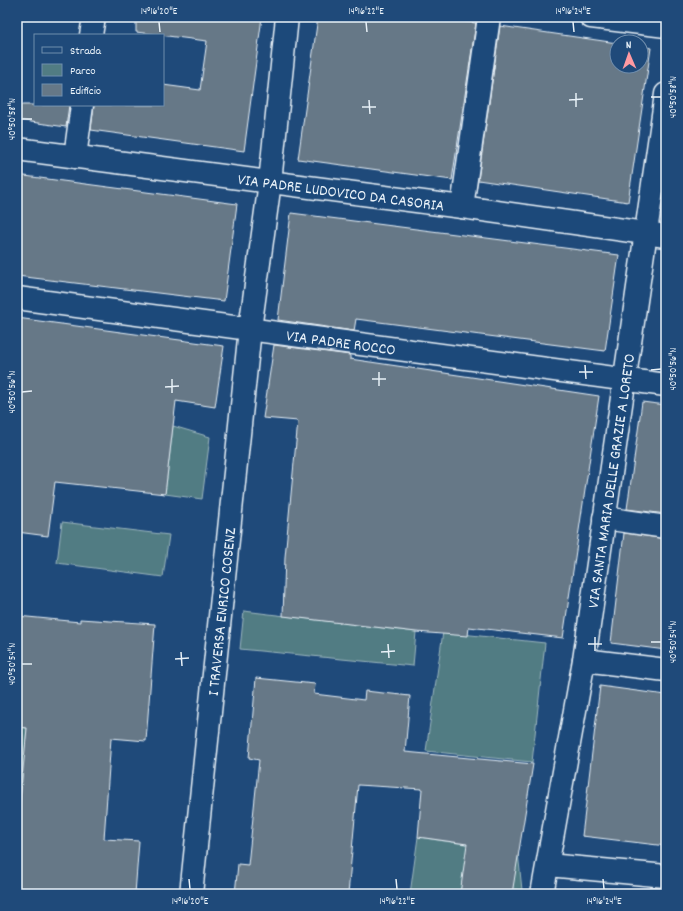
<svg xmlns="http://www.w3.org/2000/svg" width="683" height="911" viewBox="0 0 683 911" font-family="Dekko,sans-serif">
  <rect width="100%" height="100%" fill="#1f4a7a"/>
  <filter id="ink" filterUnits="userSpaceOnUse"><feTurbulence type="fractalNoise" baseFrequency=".025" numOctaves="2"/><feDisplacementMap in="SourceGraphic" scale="8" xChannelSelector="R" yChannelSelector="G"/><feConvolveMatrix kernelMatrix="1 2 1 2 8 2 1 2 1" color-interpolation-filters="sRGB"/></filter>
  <g filter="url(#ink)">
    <!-- green -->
    <path fill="#517c83" stroke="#9cb6be" d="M173,426L210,437L202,499L165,494Z
      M62,522L169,535L163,577L57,563Z
      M244,611L416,632L413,666L240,649Z
      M443,632L545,643L532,762L426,751Z
      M17,727L27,728L18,831H17Z
      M418,837L518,852L522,890L462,883L460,894H410Z"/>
    <!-- building -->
    <path fill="#667887" stroke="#e8f1f8" d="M136,17H262L244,151L91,130L94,105H163V85L200,90L207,41L136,32Z
      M318,17H432L476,23L452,180L298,159Z
      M500,26L617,43V66H641V46L651,48L628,202L478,180Z
      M17,105H69L66,127L17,120Z
      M17,175L237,204L224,301L17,276Z
      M291,213L619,255L605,351L356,319L354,331L278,320Z
      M17,318L224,346L215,407L176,401L165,494L55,482L48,536L17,532Z
      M274,345L350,355V359L599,396L563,638L469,627L468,636L416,632L283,616L285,557L298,421L263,418Z
      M642,402L666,405V514L627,509Z
      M624,533L666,539V650L611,643Z
      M17,616L80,622V619L155,624L146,741L111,738L104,839L139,841L135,894H17V831L27,728L17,727Z
      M256,678L315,684L314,694L364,700L365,691L410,696L405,752L533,764L512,894H460L467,844L418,837L422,789L358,785L348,894H235L238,864L248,865L259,760L249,758Z
      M600,686L666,695V846L582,836Z"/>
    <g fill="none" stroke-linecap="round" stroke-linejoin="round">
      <!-- minor casing -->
      <g stroke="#e8f1f8" stroke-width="25">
        <g id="minor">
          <path d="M591,17L666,26"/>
          <path d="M91,35L94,17"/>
          <path id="s1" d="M17,149L462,207L666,236"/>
          <path d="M75,157L82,105"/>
          <path d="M462,207L489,17"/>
          <path id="s2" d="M17,298L666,385"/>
          <path d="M604,518L666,527"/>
          <path d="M584,660L666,670"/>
          <path d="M548,865L666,876"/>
          <path id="s3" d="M191,894L250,329L270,182L287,17"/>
          <path id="s4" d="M542,894L584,660L666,94"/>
        </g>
      </g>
      <!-- minor -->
      <use href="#minor" stroke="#1f4a7a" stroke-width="22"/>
    </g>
  </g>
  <!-- ticks -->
  <path fill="none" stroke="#e8f1f8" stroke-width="1.5" d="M159,22L160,32M366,22L367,32M573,22L574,32M576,93V107M651,97H661M369,100L370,114M569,100L583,99M362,107H376M22,119H32M585,365L586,379M651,370L661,369M379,372V386M579,372H593M172,379V393M372,379H386M165,387L179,386M22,392L32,391M595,637V651M651,642H661M388,644L389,658M588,644H602M181,652L182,666M381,652L395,651M175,659L189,658M22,664H32M189,879L190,889M396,879L397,889M603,879L604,889"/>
  <g text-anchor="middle" stroke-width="3.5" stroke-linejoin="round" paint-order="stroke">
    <!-- street labels -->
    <g font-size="16" fill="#e8f1f8" stroke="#1f4a7a">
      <text dy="6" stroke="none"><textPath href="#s1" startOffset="327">VIA PADRE LUDOVICO DA CASORIA</textPath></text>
      <text dy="6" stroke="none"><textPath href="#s2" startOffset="327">VIA PADRE ROCCO</textPath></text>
      <text dy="6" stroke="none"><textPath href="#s4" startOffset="419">VIA SANTA MARIA DELLE GRAZIE A LORETO</textPath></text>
      <text dy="6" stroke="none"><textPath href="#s3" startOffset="284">I TRAVERSA ENRICO COSENZ</textPath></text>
    </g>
  </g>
  <!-- margin -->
  <rect width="683" height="911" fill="none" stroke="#1f4a7a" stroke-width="44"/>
  <!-- legend -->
  <rect x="34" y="34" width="130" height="72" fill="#1f4a7a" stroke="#6f8dac"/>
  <rect x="42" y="47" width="20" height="6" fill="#1f4a7a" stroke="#6f8dac"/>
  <text x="70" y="54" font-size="12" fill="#e8f1f8">Strada</text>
  <rect x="42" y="64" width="20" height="12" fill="#517c83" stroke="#6f8dac"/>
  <text x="70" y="74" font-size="12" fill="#e8f1f8">Parco</text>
  <rect x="42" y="84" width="20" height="12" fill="#667887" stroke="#6f8dac"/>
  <text x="70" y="94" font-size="12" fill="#e8f1f8">Edificio</text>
  <!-- north arrow -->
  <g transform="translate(629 54) rotate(358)"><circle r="19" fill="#1f4a7a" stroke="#6f8dac"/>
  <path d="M0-3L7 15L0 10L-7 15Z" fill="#ff9aa2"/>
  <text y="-6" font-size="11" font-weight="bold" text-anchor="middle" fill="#e8f1f8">N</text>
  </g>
  <rect x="22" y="22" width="639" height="867" fill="none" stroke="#e8f1f8" stroke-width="1.5"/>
  <g font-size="10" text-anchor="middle" fill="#e8f1f8">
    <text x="159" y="14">14°16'20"E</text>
    <text x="366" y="14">14°16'22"E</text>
    <text x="573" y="14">14°16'24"E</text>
    <text transform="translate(672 97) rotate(-90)" y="4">40°50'58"N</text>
    <text transform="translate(11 119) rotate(-90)" y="4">40°50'58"N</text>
    <text transform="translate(672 369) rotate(-90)" y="4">40°50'56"N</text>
    <text transform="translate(11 392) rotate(-90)" y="4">40°50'56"N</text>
    <text transform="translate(672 642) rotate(-90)" y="4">40°50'54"N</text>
    <text transform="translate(11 664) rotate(-90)" y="4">40°50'54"N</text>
    <text x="190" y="904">14°16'20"E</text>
    <text x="397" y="904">14°16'22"E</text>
    <text x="604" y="904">14°16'24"E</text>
  </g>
</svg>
